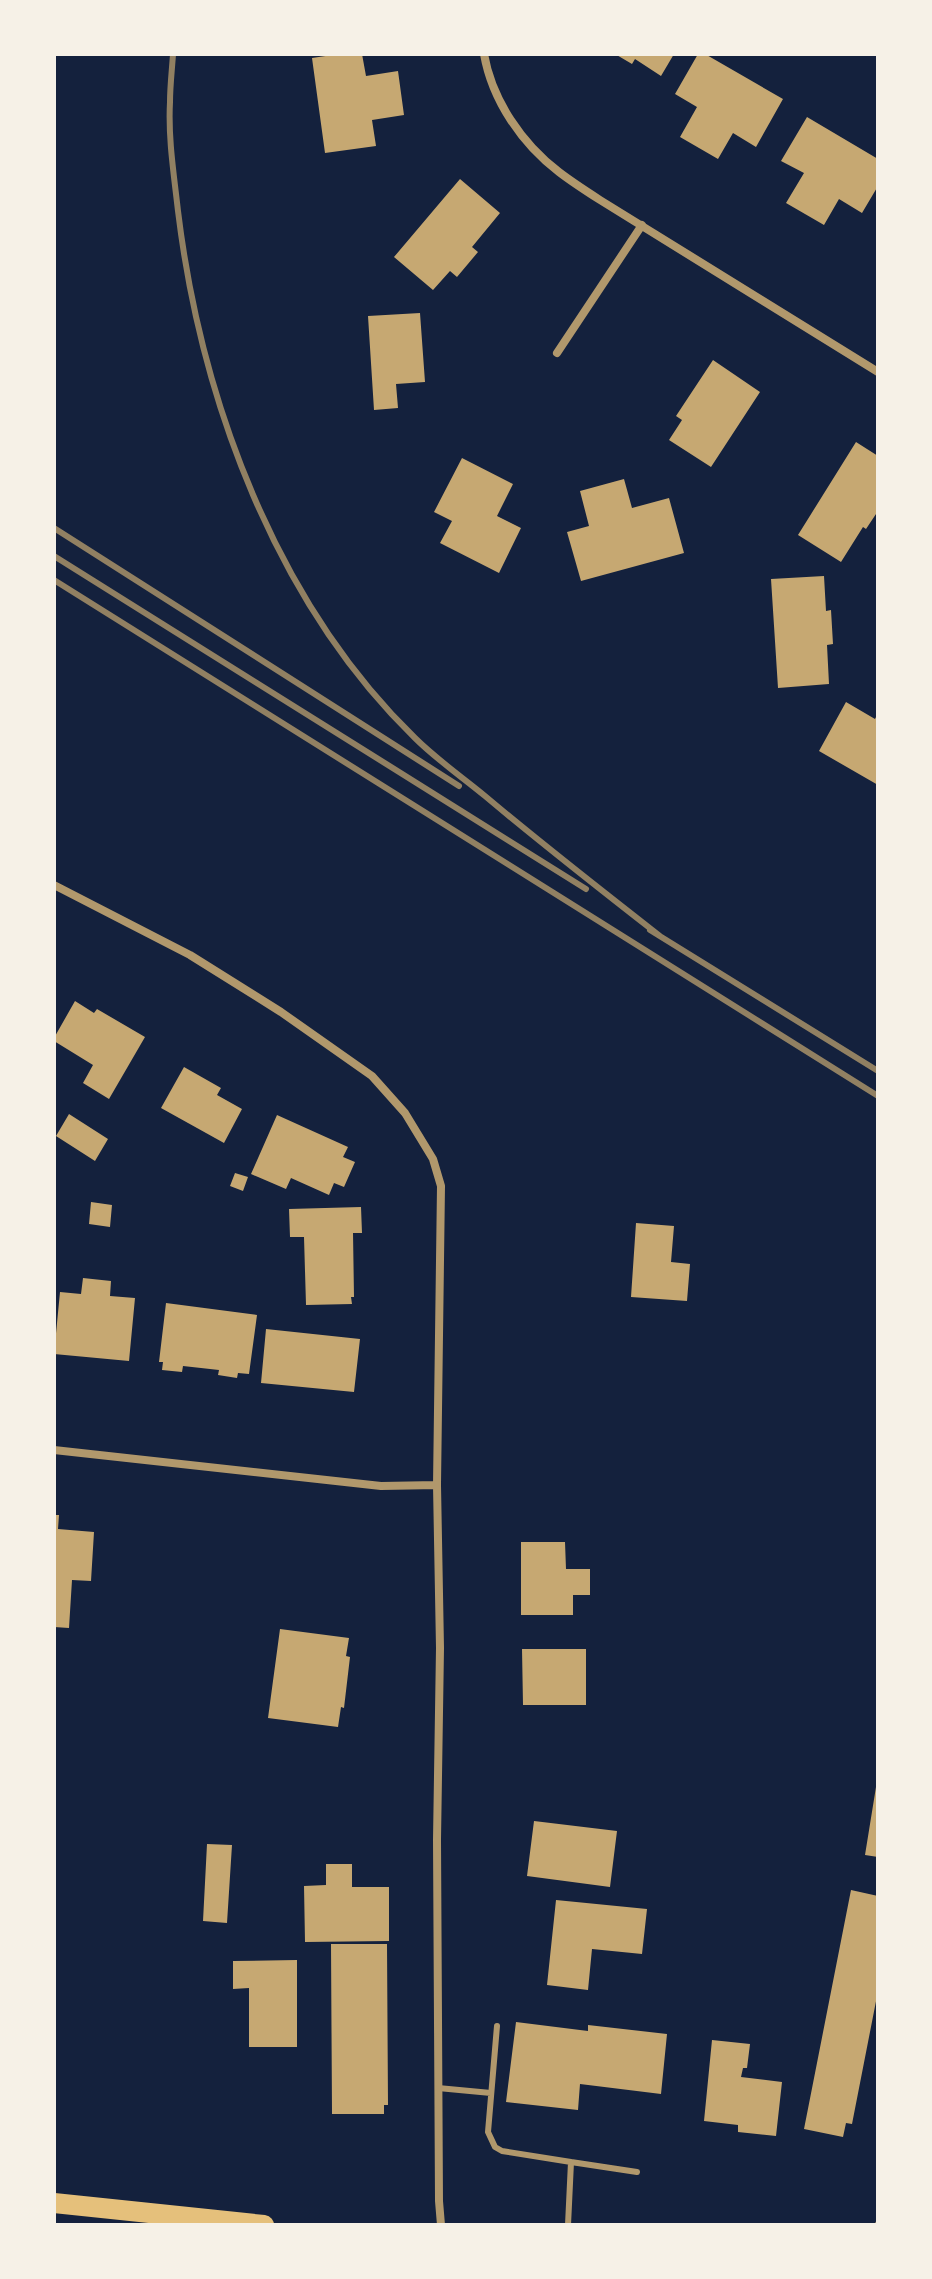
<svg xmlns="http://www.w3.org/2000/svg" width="932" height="2279" viewBox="0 0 932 2279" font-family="Georgia,serif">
  <rect width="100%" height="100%" fill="#14213d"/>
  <!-- building -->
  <path fill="#c6a872" d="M339,54H362L366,76L398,71L404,115L372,120L376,146L325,153L312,58Z
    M615,54H674L661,76L635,59L632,64Z
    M698,54H705L783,99L756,147L733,133L718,159L680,137L697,107L675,94Z
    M807,117L878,159V186L862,213L839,199L824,225L786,203L804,173L781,161Z
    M460,179L500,213L472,247L478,252L457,277L450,271L433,290L394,257Z
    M420,313L425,382L396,384L398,408L374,410L368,316Z
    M713,360L760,392L711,467L669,440L682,420L676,416Z
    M856,442L878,456V511L866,529L863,527L841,562L798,535Z
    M462,458L513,484L497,516L521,528L499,573L440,543L452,521L434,512Z
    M624,479L632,508L669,498L684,553L581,581L567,532L589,526L580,491Z
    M824,576L826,611L831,610L833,644L827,645L829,684L778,688L771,579Z
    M846,702L875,719L878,713V785L819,751Z
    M75,1001L94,1013L97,1009L145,1037L109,1099L83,1083L93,1065L54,1041V1038Z
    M184,1067L221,1088L217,1095L242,1109L224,1143L161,1108Z
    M69,1114L108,1139L95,1161L56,1136Z
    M277,1115L348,1147L343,1157L355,1162L344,1187L334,1183L329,1195L291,1178L286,1189L251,1174Z
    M235,1173L248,1177L243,1191L230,1186Z
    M91,1202L112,1205L110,1227L89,1224Z
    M361,1207L362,1233H353L354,1297H351L352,1304L306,1305L304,1237H290L289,1209Z
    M636,1223L674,1226L671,1262L690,1264L687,1301L631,1297Z
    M83,1278L111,1281L110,1296L135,1298L129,1361L54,1354L60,1292L81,1294Z
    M166,1303L257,1315L249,1374L238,1373L237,1378L218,1375L219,1370L183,1366L182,1372L162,1370L163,1362H159Z
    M266,1329L360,1339L354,1392L261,1383Z
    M54,1515H59L58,1529L94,1532L91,1581L72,1580L69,1628L54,1627Z
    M521,1542H565L566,1569H590V1595H573V1615H521Z
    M280,1629L349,1638L346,1656L350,1657L344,1708L341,1707L338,1727L268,1718Z
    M522,1649H586V1705H523Z
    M876,1787H878V1857L865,1855Z
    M534,1821L617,1831L610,1887L527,1876Z
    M207,1844L232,1845L227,1923L203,1921Z
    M326,1864H352V1887H389V1941L305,1942L304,1886L326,1885Z
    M851,1890L878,1896V1991L852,2124L846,2123L843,2137L804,2129Z
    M556,1900L647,1909L642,1954L592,1949L588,1990L547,1985Z
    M331,1944H387L388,2105H384V2114H332Z
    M297,1960V2047H249V1988L233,1989V1961Z
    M516,2022L588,2031V2025L667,2034L661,2094L580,2084L578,2110L506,2102Z
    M712,2040L750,2044L747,2068H743L741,2077L782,2082L776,2136L738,2132V2125L704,2121Z"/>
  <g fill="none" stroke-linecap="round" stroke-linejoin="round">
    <!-- service -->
    <path stroke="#b1986c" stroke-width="6" d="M497,2026L488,2132L495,2147L502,2151L571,2162
      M438,2088L491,2093
      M568,2225L571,2162L637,2172
      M878,2225V2224"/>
    <!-- minor -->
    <path stroke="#b1986c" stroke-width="8" d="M484,54C492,100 522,144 559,172C572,182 586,191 600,200L878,372
      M557,353L642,225
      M54,885L190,955L281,1012L372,1076L405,1113L433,1159L441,1186L437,1485L440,1648L437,1840L439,2201L441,2225
      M54,1450L381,1486L437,1485"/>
    <!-- primary -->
    <path stroke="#e5c07b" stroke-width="20" d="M54,2203L264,2225"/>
    <!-- rail -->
    <path stroke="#918062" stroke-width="6" d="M173,54C172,70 170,86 170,102C168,138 174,175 178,211C201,400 276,603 415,738C436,759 462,777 485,796C542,844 601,890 660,936
      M54,528L459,786
      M54,556L586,889
      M54,580L878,1096
      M650,930L878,1071"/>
  </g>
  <!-- border -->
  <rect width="932" height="2279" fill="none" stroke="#f6f1e7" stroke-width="112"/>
</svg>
